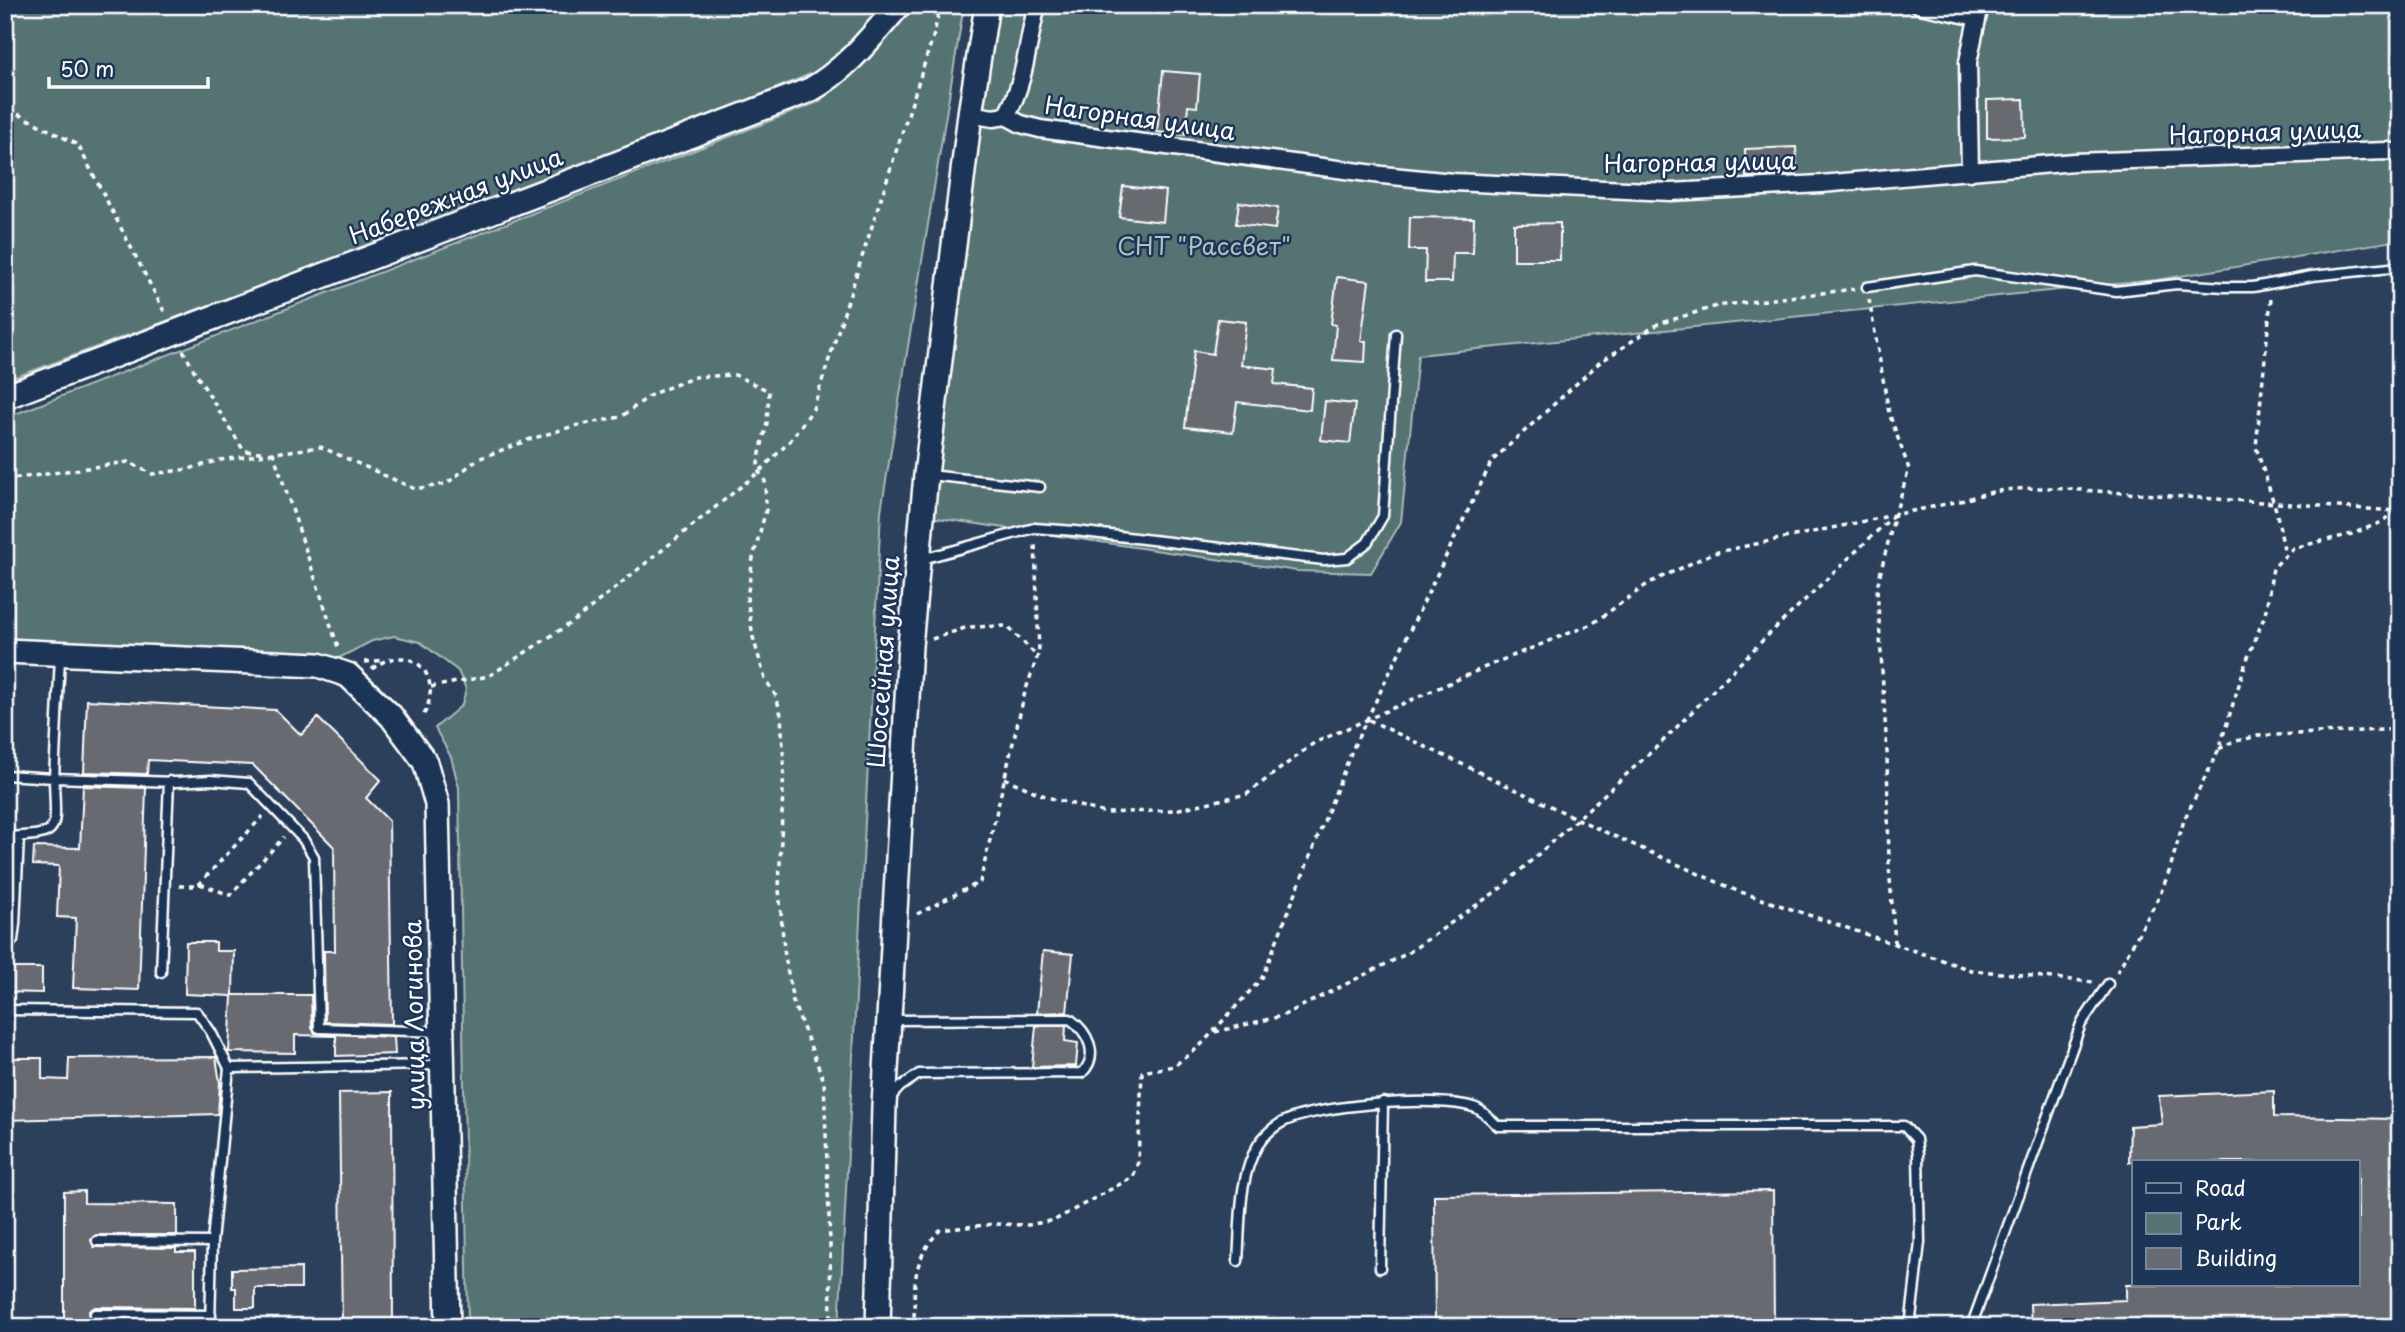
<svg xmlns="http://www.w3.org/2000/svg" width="2405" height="1332" viewBox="0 0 2405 1332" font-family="'Playpen Sans',sans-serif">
  <rect width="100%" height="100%" fill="#2c405c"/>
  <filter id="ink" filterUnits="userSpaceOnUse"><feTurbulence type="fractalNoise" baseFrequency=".0143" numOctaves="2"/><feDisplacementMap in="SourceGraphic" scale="14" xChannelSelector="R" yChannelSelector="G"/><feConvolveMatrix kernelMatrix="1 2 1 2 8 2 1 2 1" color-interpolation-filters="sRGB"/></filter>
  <g filter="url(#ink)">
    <!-- green -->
    <path fill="#547372" stroke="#aab9b8" stroke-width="2" d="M5,5H883L864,30L820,70L647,142L5,381Z
      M909,5H964L881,511L839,1327H468L459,788L451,757L435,728L462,705L466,689L458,671L420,642L394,636L372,641L337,659L313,656L5,639V418L819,102Z
      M994,5H2400V240L2156,280L1418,355L1401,522L1371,573L1297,571L930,517Z"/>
    <!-- building -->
    <path fill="#686a71" stroke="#fff" stroke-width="2" d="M1163,71L1200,74L1197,107L1188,106L1185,135L1157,132Z
      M2024,99L2025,137L1987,138V100Z
      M1796,147L1797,175L1746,177L1745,149Z
      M1123,186L1166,191L1163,222L1119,217Z
      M1239,202L1278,208L1275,229L1236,224Z
      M1410,217L1474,218L1473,253H1453L1452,282H1425L1426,250H1409Z
      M1560,223V260H1514V224Z
      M1337,277L1369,281L1361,341H1366L1365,362L1333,360L1336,325L1331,324Z
      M1218,319L1246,322L1241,365L1276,369L1274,384L1312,388L1310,410L1237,402L1233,432L1185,427L1194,351L1213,354Z
      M1325,401L1355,404L1350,443L1321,440Z
      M87,700L276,710L301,735L318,718L381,780L366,798L389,821L392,1024L325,1022L324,951H335L334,847L253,765L148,760L147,774L84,772Z
      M83,786L146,788L139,990L73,988L76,918L57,917L59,866L33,865L34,847L80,848Z
      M186,942H216V951H234L233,995H311L312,1028L315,1033L394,1037L395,1054L336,1056V1036L295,1035V1053L229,1052L232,996L185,994Z
      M1043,951L1073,954L1067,1012L1037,1013Z
      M5,968H42V993L5,992Z
      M1036,1026H1066L1065,1041L1078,1043L1076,1066L1032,1067Z
      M216,1057L220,1083L218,1114L5,1120V1058H42V1079L68,1080L69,1058Z
      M2274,1091V1117L2400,1119V1327H2031L2030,1304L2126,1300V1285H2358V1162H2129L2130,1126L2162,1124L2159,1096Z
      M392,1092L393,1327H342L339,1093Z
      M84,1191V1203L177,1204V1235H96L91,1240L94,1247L176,1248V1252H195V1308L95,1307L89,1311L90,1318L95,1321H195V1327H64V1192Z
      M1773,1191L1774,1327H1435L1434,1195Z
      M301,1268V1288H255V1308H236V1288H232V1269Z"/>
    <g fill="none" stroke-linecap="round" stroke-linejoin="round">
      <!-- lane casing -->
      <g stroke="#fff" stroke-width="13">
        <path id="lane" d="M1867,287L1975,271L2116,291L2177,284L2224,287H2253L2312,276L2400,267
          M929,475L1040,487
          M919,560L1034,528L1075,531L1324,560L1347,558L1367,543L1383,516L1396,334
          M60,657L54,778L176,782L210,780L249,783L303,839L314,857L319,1028L441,1032
          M5,775L54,778C55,832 64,835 5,837
          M5,949L13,940L15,924L19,837
          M161,972L169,781
          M5,1010L197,1012L211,1032L229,1068L212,1242L210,1327
          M229,1068L440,1065
          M890,1098L900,1087L919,1074L1082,1073C1100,1055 1088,1032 1070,1019L892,1020
          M97,1241L212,1242
          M1238,1261C1241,1223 1238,1178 1258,1145C1264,1136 1272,1128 1281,1123C1314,1105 1437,1095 1473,1107C1482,1109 1491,1120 1498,1126H1904L1916,1139L1918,1154L1920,1242L1910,1327
          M1380,1268L1383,1102
          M95,1314L211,1315
          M1971,1327L2081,1024L2108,984"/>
      </g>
      <!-- street casing -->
      <g stroke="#fff" stroke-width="21">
        <path id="street" d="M1920,5L1977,17
          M970,114L993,118L1006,116
          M1006,116L1021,124L1040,129L1382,175L1453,182L1671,192L1821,184L2074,162L2388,151L2400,154
          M1006,116C1026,81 1027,43 1037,5
          M1970,172L1968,62L1980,5"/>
      </g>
      <!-- secondary casing -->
      <g stroke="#fff" stroke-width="28">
        <path id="secondary" d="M5,397L810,90C846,70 872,36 899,5
          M5,651L318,665L348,675L391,716L425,762L437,804L448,1327
          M878,1327L884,1106L910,646L926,475L970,114L987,5"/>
      </g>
      <!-- path -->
      <path stroke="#fff" stroke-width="3.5" stroke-dasharray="5 5" stroke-linecap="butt" d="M5,89L12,111L78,145L166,315
        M1869,299L1889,413L1909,469L1895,514L1877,587L1887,752L1889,866L1895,943
        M2271,299L2256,447L2276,510L2285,554
        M183,350L196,374L244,451L262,452
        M273,452L338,647
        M5,480L128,462L152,474L189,469L220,460L321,447L415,489L446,484L478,459L531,439L574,426L621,417L652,394L695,377L735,375L769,391L767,423L758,462L759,472L765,481L766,510L753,558L747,598L753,637L765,679L776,696L781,715L784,764L779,889L784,950L793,1002L824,1081L830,1243L831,1327
        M932,639L968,627L1007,626L1038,657
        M365,662L385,660
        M372,669C410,639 446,675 423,716
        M431,687L489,676L574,621L759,472L790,441L813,409L934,34L940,5
        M1369,720L1605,832L1735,890L1971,970L2094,982
        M2219,749L2232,742L2258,736L2400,729
        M1004,778L1047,797L1105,813L1175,810L1247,794L1314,743L1497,662L1592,624L1649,583L1713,553L1965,500C1994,489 2020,488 2051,488L2397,511
        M200,884L230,895L284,837
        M179,886H197L263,816
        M917,914L980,882L1025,692L1039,652L1035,542
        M2117,972L2159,897L2169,872L2184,820L2219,749L2246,662L2265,615L2273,568L2293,548L2352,534L2382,522L2397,511H2400
        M1215,1032L1282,1016L1408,953L1501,888L1661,743L1766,637L1893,516
        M9,1250L10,1160
        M914,1327C915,1286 910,1262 940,1230L994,1224L1028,1225L1055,1220L1133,1177L1138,1162L1142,1072L1174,1066L1199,1047L1262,978L1353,748L1492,461L1599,363L1658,324L1717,306L1854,289"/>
      <!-- lane -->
      <use href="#lane" stroke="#1d3557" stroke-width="8"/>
      <!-- street -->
      <use href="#street" stroke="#1d3557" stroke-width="16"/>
      <!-- secondary -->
      <use href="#secondary" stroke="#1d3557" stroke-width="23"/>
    </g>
  </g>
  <g text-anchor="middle" stroke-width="5" stroke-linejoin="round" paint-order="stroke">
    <!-- street labels -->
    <g font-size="24" fill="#fff" stroke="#1d3557">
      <text transform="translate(1140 119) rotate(8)" y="8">Нагорная улица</text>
      <text transform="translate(2265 133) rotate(-2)" y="8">Нагорная улица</text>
      <text transform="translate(1700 163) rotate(-1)" y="8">Нагорная улица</text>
      <text transform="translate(456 197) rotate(-21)" y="8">Набережная улица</text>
      <text transform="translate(884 662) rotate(-86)" y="8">Шоссейная улица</text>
      <text transform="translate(415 1015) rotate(-91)" y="8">улица Логинова</text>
    </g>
    <!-- park labels -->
    <g font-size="24" fill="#b2c0c0" stroke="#1d3557">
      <text x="1204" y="255">СНТ "Рассвет"</text>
    </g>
  </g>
  <!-- margin -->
  <rect width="2405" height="1332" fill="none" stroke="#1d3557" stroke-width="28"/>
  <rect x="14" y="14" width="2377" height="1304" fill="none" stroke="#fff" stroke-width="2.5" filter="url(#ink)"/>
  <!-- legend -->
  <rect x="2132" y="1160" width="228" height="126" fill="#1d3557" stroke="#77869a" stroke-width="2"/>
  <rect x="2146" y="1183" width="35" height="10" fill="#1d3557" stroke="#77869a" stroke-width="2"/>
  <text x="2195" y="1196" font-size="21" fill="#ffffff">Road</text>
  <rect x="2146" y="1213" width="35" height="21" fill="#547372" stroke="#77869a" stroke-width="2"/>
  <text x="2195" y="1230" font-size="21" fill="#ffffff">Park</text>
  <rect x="2146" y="1248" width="35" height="21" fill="#686a71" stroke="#77869a" stroke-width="2"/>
  <text x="2195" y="1266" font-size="21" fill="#ffffff">Building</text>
  <!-- scale -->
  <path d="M49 77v10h159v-10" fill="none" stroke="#ffffff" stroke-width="3.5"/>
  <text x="60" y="77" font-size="21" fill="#ffffff" stroke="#1d3557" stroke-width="5" paint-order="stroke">50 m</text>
</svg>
